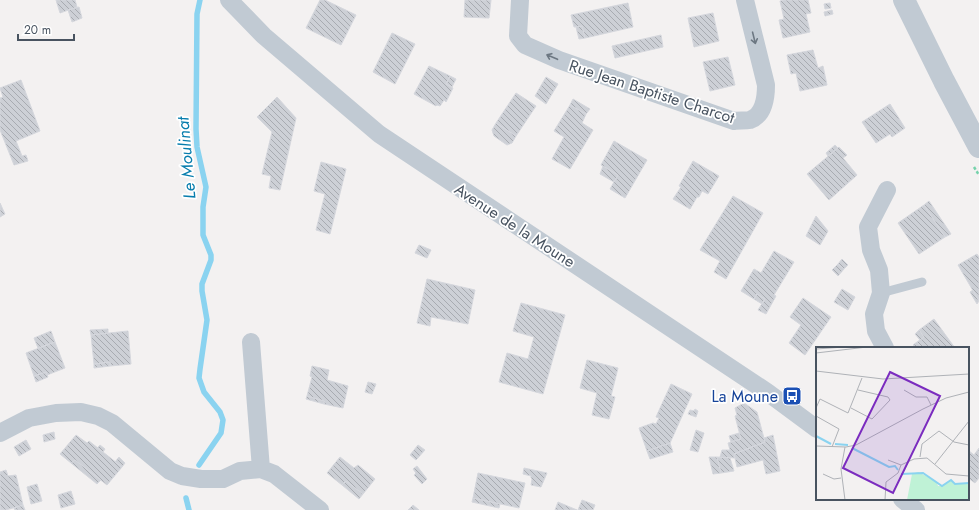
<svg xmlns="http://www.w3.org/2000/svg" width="979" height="510" viewBox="0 0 979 510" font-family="Jost,sans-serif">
  <defs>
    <pattern id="building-back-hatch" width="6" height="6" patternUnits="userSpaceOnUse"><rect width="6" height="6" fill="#cdd0d6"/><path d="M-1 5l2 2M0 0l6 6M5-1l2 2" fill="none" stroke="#a8abb1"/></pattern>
  </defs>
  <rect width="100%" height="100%" fill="#f3f1f1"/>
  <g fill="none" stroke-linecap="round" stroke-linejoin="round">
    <!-- stream -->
    <path stroke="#8ad3f0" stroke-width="5.5" d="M199,465L221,433L223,420L220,412L204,392L199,378L200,369L207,320L202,291V284L211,260V255L203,235V207L206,187L197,147L196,129L197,14L200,0
      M186,498L189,510"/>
  </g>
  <!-- building -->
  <path fill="url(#building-back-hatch)" stroke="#d5d7dd" d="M56,0H75L77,7L60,13Z
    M320,0H325L356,15L341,45L306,28Z
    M465,0H491L489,18L464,17Z
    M784,0H808L811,13L806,14L810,32L783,38L779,20L784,19L780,1Z
    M628,3L633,27L585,38L582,26L574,27L571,15Z
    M830,3L831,8L825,9L824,4Z
    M79,7L82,18L72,22L68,10Z
    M832,10L833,14L825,16L824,12Z
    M713,13L719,41L694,47L688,18Z
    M582,26L585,38L579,39L576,27Z
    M392,33L415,44L395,84L373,72Z
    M661,35L663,47L615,58L612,46Z
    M813,50L818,68L823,66L827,85L800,91L796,73L791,74L787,55Z
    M728,57L735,85L710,91L703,62Z
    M429,66L450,76L446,84L453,88L446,102L444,100L440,106L437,105L436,106L414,94Z
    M450,76L456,79L452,87L446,84Z
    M546,77L558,84L546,104L535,96Z
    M21,80L40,131L16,141L22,156L26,155L28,161L14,165L0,130V98L3,97L0,88Z
    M516,93L536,106L516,136L496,123Z
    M277,97L296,118L280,190L269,188L271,176L262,174L272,132L257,117Z
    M573,99L590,109L586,114L570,105Z
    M890,104L905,128L892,137L890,134L876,143L862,122Z
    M570,105L586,114L582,123L593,130L570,169L552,159L564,137L554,131Z
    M496,123L516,136L512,143L507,145L494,136L492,130Z
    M614,141L647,160L625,198L610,189L618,175L601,165Z
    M835,145L838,148L828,156L826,153Z
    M839,147L847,155L843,158L857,175L829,200L807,174Z
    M693,161L719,176L708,194L702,191L699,197H697L690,209L673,199L681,187L679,186Z
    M321,162L346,169L330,234L316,230L325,194L314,191Z
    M603,166L618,175L614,182L600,174Z
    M733,196L763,213L726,279L714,272L720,261L700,250Z
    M929,201L951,234L945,237L924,205Z
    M0,203L5,214L0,217Z
    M924,205L945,237L919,254L898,223Z
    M816,216L828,231L820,245L806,236Z
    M419,245L431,250L427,258L415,253Z
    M774,251L794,262L774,295L776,296L766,314L758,310L765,299L757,294L754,299L741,291L754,269L761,273Z
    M977,254L979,257V301L958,265Z
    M842,259L848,265L844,269L838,264Z
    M838,264L844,269L838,276L832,270Z
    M427,279L475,290L468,324L431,317L430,326L417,323Z
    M842,289L855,297L848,310L834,302Z
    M973,290L979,301L977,304L970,292Z
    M757,294L765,299L762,304L754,299Z
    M803,298L831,317L805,355L789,343L801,325L790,317Z
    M521,303L565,315L543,394L499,382L507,353L528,359L534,337L513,331Z
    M934,319L955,348H922L917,342L924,337L919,330Z
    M108,329V333L91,335L90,330Z
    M919,330L924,337L920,340L915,334Z
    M51,331L55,342L38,348L34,338Z
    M128,331L131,364L110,366V362L94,364L91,335Z
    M55,342L65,368L47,375L46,372L34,376L26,353Z
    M917,342L922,348H916L913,345Z
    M587,360L618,368L611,396L615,397L609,419L592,415L597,393L580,388Z
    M110,362V366L94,368V364Z
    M312,366L329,370L327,380L348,386L343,408L324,404V401L307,396L312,377L310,376Z
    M46,372L48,377L36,382L34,376Z
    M368,382L376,384L372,394L365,392Z
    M671,384L692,394L670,443L647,451L639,428L653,423L656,424L659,418L656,417Z
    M307,396L324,401V404L306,399Z
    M744,403L757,412L765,442L734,454L735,458L720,457L722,450H730L728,443L741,439L735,416L737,415L735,408Z
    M695,409L698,411L696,417L688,414L690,410L694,411Z
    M696,430L704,433L698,452L690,450Z
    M54,432L55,439L44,442L43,435Z
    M739,433L741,439L731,442L729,436Z
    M76,435L87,443L89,441L122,467L107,485L75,460L71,463L60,454Z
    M773,435L780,471L766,474L763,460L737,467L734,454L765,442L764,438Z
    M26,440L31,449L19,456L14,447Z
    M670,443L673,452L650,459L647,451Z
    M100,445L105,449L103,452L97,448Z
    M418,445L425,450L416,460L410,455Z
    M979,448V478L975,483L968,478V450L974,455Z
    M119,457L125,463L122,467L115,462Z
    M340,457L354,468L358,465L375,479L363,494L346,481L342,485L327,473Z
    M709,457H717L721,473L713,474Z
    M717,457L730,458L734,471L721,473Z
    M75,460L101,480L97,484L71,463Z
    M417,466L427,479L422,484L414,475L416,473L413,469Z
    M524,468L547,473L541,487L531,485L532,479L531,478V476L523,474Z
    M6,470L8,476L16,475L23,505L6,510H0V472Z
    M478,473L525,483L519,508L473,498Z
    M346,481L363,494L359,499L342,485Z
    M37,484L42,501L31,504L27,487Z
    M71,491L75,504L61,508L58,495Z
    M473,498L500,504L499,508L472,502Z
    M582,500L595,505L593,510H578Z
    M558,502L577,510H555Z
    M23,505L25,510H15L14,508Z
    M413,505L419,510H408Z"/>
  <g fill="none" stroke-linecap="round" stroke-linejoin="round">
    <!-- path -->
    <path stroke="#75d2ab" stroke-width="2.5" stroke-dasharray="3 2" stroke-linecap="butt" d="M974,167L979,175"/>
    <!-- service -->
    <path stroke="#c1cad3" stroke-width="9" d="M881,293L922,282"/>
    <!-- minor -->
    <path stroke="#c1cad3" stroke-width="18" d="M229,0L264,36L379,134L767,392L817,429
      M520,0L518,36L525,45L559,60L734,121C738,120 745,121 750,120C764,115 766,97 766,85L745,0
      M251,342L261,469L274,474L320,510
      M885,348L876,331L874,314L881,293L879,270L871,250L868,227L887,190
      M0,433L29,418L56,413L81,412L98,416L112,423L170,471L182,476L201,479H223L240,471L261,469
      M902,499L916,510"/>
    <!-- tertiary -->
    <path stroke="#c1cad3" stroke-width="22" d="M904,0L944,81L979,147"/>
  </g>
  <!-- one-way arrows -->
  <defs><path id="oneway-shaft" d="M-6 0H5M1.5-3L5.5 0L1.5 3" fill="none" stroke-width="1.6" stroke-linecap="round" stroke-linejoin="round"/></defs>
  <g stroke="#6c7782">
    <use href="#oneway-shaft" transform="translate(754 38) rotate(76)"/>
    <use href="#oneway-shaft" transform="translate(552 57) rotate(-157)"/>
  </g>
  <!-- icons -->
  <defs>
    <g id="bus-square" transform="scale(1)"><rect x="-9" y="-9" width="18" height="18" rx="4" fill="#1a4fb4" stroke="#fff"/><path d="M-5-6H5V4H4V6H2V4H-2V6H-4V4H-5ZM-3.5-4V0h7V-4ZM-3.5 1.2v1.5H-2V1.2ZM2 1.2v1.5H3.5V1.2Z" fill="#fff"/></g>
  </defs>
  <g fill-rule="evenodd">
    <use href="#bus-square" x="792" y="396"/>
  </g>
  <g text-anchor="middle" stroke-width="3.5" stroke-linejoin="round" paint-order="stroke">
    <!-- street labels -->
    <g font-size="16" fill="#485360" stroke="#fff">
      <text transform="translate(652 91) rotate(18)" y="6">Rue Jean Baptiste Charcot</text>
      <text transform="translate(515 225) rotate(33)" y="6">Avenue de la Moune</text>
    </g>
    <!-- transit labels -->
    <g font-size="16" fill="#164399" stroke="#fff" text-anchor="end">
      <text x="778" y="402">La Moune</text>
    </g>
    <!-- water labels -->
    <g font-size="17" font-style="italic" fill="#077dad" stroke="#fff">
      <text transform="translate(186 158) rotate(-95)" y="6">Le Moulinat</text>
    </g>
  </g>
  <!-- overview -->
  <g transform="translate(816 347)">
    <rect width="153" height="153" fill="#f3f1f1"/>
    <path d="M102,125L120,134L122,139H126L135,133L138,137L153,136V153H91L96,127Z" fill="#bff2d6"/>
    <path fill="none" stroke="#8ad3f0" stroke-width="2" d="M0,89L15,97M19,97L32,98M36,101L73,120L79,119L82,123M85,127L107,126L126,139L135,133L139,137L153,136"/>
    <path fill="none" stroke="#afb2b7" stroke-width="1" d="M0,2L28,0M0,6L51,0M0,24L67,32L153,27M88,43L100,50H111L115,58M0,61L4,52L32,66L46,31M35,61L56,72L74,53L72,50L42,43M0,69L23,82L16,100M0,99L30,100L40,98L107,62L130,51L153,45M29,100L25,122L29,153M104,110L106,97L123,84L138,95L153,98M72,113L85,118L98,112L111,111L130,127L153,129M119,117L153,74M7,127L18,132L25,131M69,153L70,135L82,126L85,118"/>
    <path fill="#7b2cbf" fill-opacity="0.15" stroke="#7b2cbf" stroke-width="2" d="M74,25L124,49L77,146L27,121Z"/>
    <rect width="153" height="153" fill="none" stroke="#485360" stroke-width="2"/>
  </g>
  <!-- scale -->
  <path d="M18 34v6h56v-6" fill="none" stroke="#485360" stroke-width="2"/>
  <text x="24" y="34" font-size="12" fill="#485360" stroke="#ffffff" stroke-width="3" paint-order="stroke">20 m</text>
</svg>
